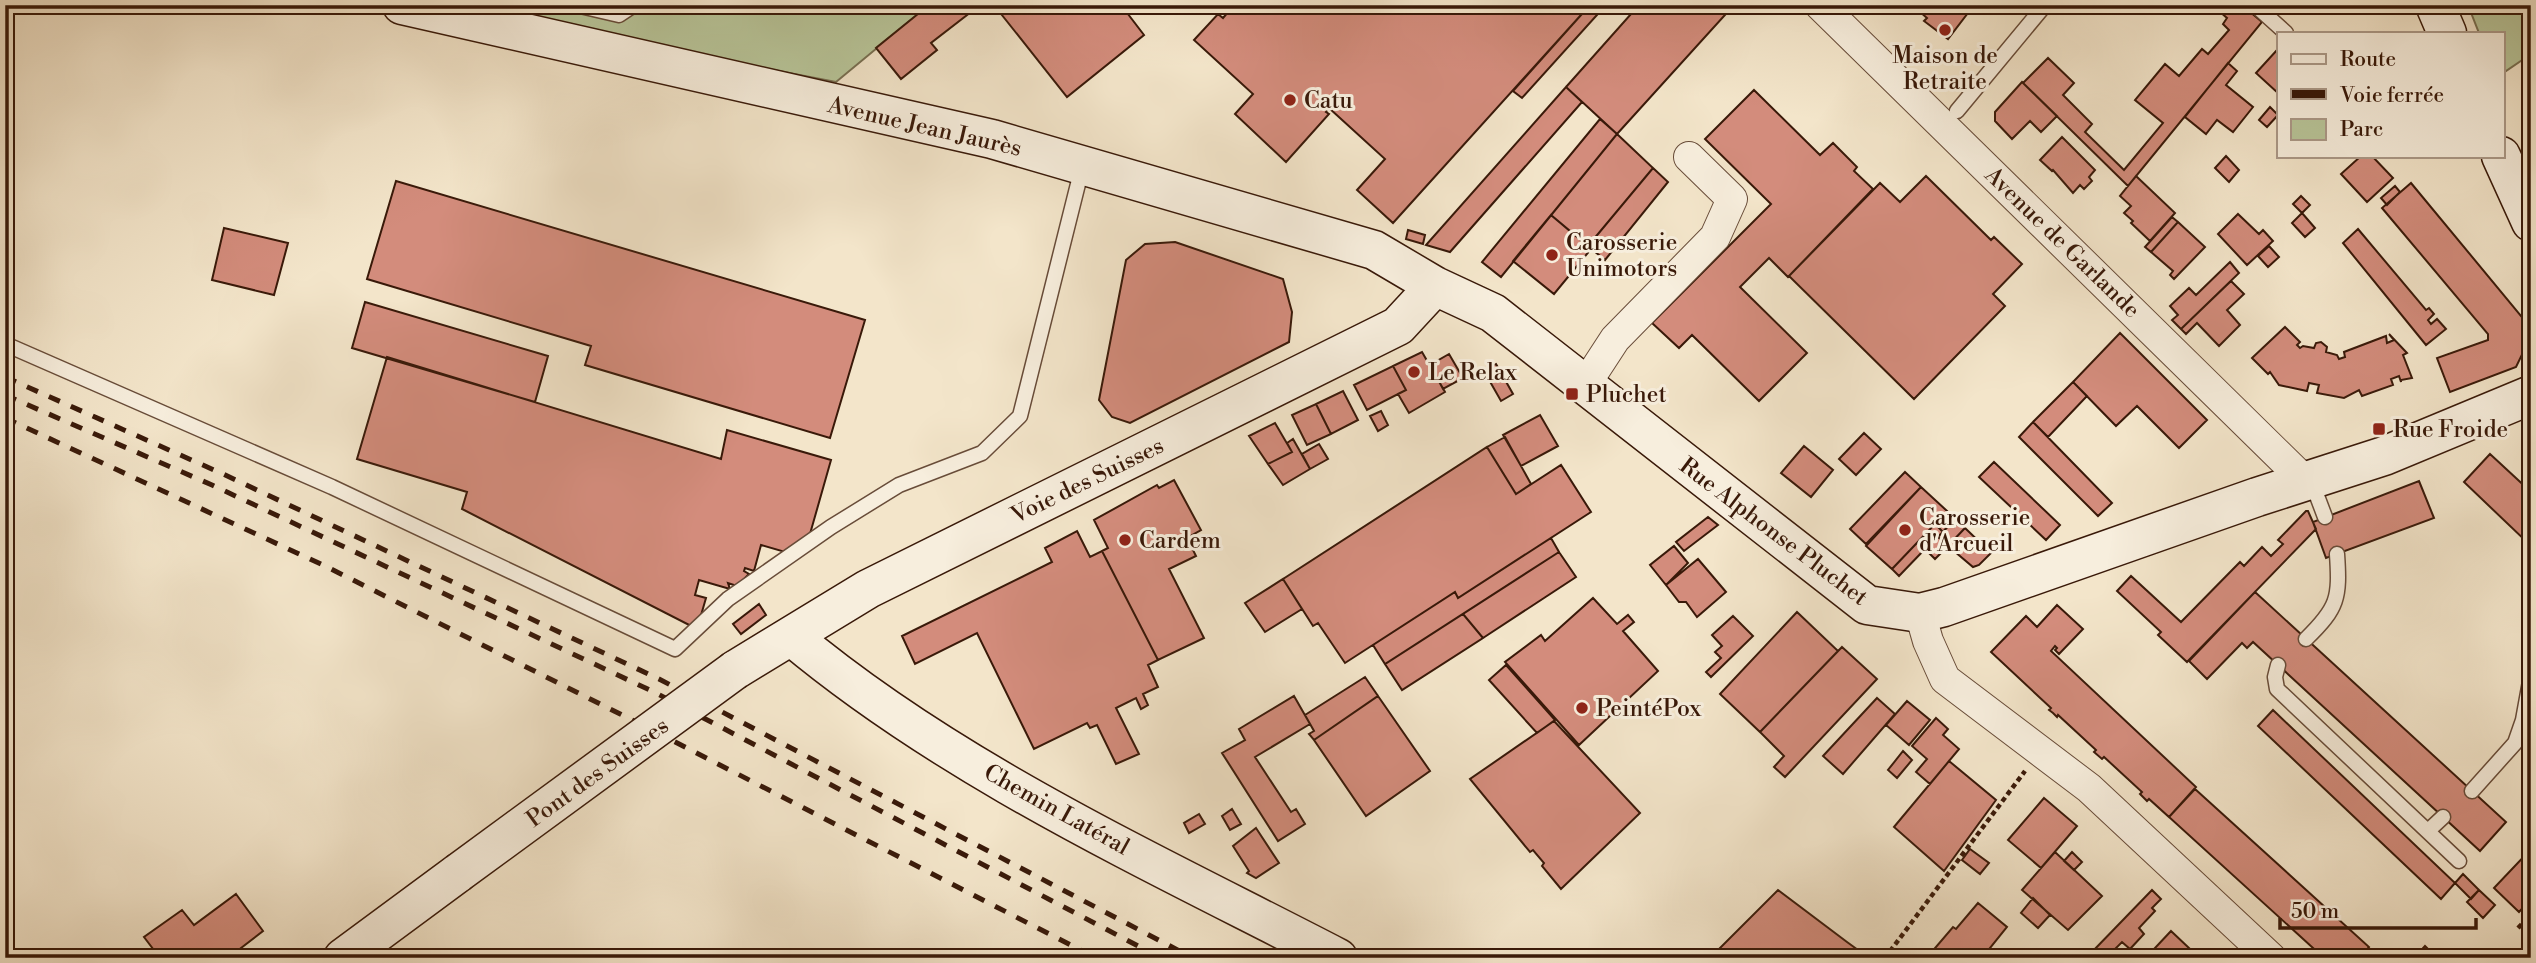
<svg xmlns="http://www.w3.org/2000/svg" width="2536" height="963" viewBox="0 0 2536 963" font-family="'Libre Bodoni',serif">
  <rect width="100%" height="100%" fill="#f3e5ca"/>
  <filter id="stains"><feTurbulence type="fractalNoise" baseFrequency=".00286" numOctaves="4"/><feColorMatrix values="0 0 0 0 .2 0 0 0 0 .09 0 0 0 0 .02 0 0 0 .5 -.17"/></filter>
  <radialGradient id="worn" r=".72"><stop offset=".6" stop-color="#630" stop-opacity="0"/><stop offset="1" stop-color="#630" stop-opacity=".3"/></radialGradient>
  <!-- green -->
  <path fill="#b8c599" stroke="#786f51" stroke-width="2" d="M490,5H929L836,82L614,39Z
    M2468,5H2531V54L2503,73V33H2479Z"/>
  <!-- building -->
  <path fill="#d38c7c" stroke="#391909" stroke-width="2" d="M929,5H980L931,43L937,50L901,79L876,48Z
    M994,5H1121L1144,35L1067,97Z
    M1234,5H1590L1393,223L1357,190L1385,159L1329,108L1326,112L1329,114L1286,162L1235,114L1253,94L1194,40L1218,14L1223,18Z
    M1590,5H1606L1522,98L1513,91Z
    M1639,5H1734L1617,134L1566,87Z
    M1912,5H1974L1948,39L1924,21L1927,18Z
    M2212,5H2242L2262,22L2128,186L2023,83L2048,58L2074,83L2063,95L2092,124L2085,132L2124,170L2163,123L2135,100L2165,64L2179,76L2202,49L2208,54L2229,30L2223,24L2227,18Z
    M2277,50L2279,52V94L2256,73Z
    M2228,63L2237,71L2226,85L2253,107L2233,132L2217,120L2206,134L2185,117Z
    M2022,82L2057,116L2041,132L2030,121L2012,139L1995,121V112Z
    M1566,87L1582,102L1450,252L1426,245Z
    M1754,90L1820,155L1833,143L1857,167L1854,171L1873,189L1788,277L1769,258L1740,287L1807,353L1759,401L1692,335L1679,348L1652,323L1771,204L1705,139Z
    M2270,107L2278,115L2267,127L2259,120Z
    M1600,119L1617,134L1501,277L1482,262Z
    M1617,134L1653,168L1588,246L1551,215Z
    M2062,137L2095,170L2089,177L2092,181L2084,189L2080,185L2073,193L2053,170L2052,171L2040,160Z
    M2226,156L2239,170L2229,182L2215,168Z
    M2361,156H2372L2393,178L2367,202L2341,174Z
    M1653,168L1668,182L1605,260L1588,246Z
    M1926,176L1991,240L1994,237L2022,264L1993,294L2005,306L1914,399L1789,276L1880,183L1900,202Z
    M2136,176L2175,213L2150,241L2131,223L2133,221L2124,213L2131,206L2120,196Z
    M396,181L865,320L830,438L585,365L591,346L367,279Z
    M2411,183L2531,328V336L2516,367L2450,392L2437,358L2488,340V334L2382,208Z
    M2395,186L2400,192L2387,205L2381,198Z
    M2301,196L2310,205L2302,213L2293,204Z
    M2302,213L2315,228L2305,237L2292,223Z
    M2238,214L2259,234L2263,230L2273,241L2247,265L2218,234Z
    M1551,215L1591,249L1554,294L1513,261Z
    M2172,217L2178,222L2151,252L2145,247Z
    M2178,222L2205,247L2174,279L2170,275L2173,271L2151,252Z
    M224,228L288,243L274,295L212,280Z
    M2358,229L2426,310L2429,308L2434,314L2428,320L2431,324L2437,319L2446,329L2426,345L2343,243Z
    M1408,230L1425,235L1423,244L1406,239Z
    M1175,242L1283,279L1292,312L1289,342L1130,423L1112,417L1099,400L1126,260L1145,244Z
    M2269,246L2279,257L2268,267L2258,256Z
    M2230,262L2239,273L2181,329L2172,320L2178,315L2170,306L2189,288L2196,295Z
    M2231,281L2244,294L2227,310L2240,325L2219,346L2197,323L2186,334L2181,329Z
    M365,302L548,356L535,402L352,348Z
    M2285,327L2300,342L2297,345L2300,348L2303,346L2314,348L2316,343L2321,342L2327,347L2326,352L2337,355L2339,359L2345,357L2344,352L2386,336L2387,343L2394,340L2389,334L2407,353L2403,355L2412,378L2401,380V382L2399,376L2391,379L2393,385L2362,396L2359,390L2344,398L2317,393L2319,385L2309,383L2307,391L2279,385L2270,372L2268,374L2252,358Z
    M2120,333L2207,420L2179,448L2137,406L2116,426L2073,382Z
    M1422,352L1445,392L1409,413L1398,394L1406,390L1393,366Z
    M1449,354L1463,378L1443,389L1430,365Z
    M387,357L721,459L727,430L831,460L810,534L785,552L761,545L754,571L745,568L744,571L749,574L737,586L728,583L730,589L699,580L695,595L706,598L697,629L462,509L467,492L357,459Z
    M1496,364L1513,394L1501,401L1484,371Z
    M1393,366L1406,390L1367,410L1354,385Z
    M2073,382L2087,396L2048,437L2033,422Z
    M1343,391L1358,420L1331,434L1316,404Z
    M1316,404L1331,434L1307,445L1292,415Z
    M1381,411L1388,425L1378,431L1370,416Z
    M1540,415L1558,446L1521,466L1503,435Z
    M2033,422L2112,503L2098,516L2019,437Z
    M1275,423L1292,452L1268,464L1249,436Z
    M1864,433L1881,449L1856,475L1839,459Z
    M1505,437L1531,484L1516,494L1487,447Z
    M1293,439L1310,469L1283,485L1268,464L1292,452L1287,443Z
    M1319,444L1328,459L1310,469L1302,454Z
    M1804,446L1833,470L1811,497L1781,473Z
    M1487,447L1516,494L1561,465L1591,512L1458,598L1455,592L1345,663L1318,623L1313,626L1283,579Z
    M2490,454L2531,492V546L2464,482Z
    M1994,462L2060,525L2046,540L1979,477Z
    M1905,472L1921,487L1866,544L1850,529Z
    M1174,480L1201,530L1187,538L1196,556L1169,569L1204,638L1158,660L1102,551L1108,548L1094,520L1157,485L1159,488Z
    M2419,481L2434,518L2326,558L2313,522Z
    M1921,487L1959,522L1954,527L1950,524L1943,532L1935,524L1892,569L1866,546Z
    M2306,511H2308L2316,529L2187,662L2158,635L2161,632L2117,591L2131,576L2181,622L2240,562L2244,566L2262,547L2271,556L2283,544L2278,540Z
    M1708,517L1718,525L1684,551L1676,542Z
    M1959,522L1965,528L1948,546L1938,537L1950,524L1954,527Z
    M1935,524L1943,532L1938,537L1948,546L1935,559L1925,549L1899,576L1892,569Z
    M1965,528L1991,553L1979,565L1973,567L1948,546Z
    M1077,531L1090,557L1102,551L1158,660L1148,665L1158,687L1143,694L1148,705L1141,709L1136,698L1116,708L1139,754L1116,764L1097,725L1090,728L1087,723L1034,749L977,633L915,664L902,636L1052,562L1045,548Z
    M1551,538L1559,552L1385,664L1373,645L1455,592L1458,598Z
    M1674,546L1688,563L1666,585L1650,565Z
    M1559,552L1576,577L1483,638L1463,614Z
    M1698,559L1726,592L1697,617L1686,602H1679L1666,585Z
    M1283,579L1302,609L1265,632L1245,603Z
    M2255,592L2506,822L2480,851L2253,642L2247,648L2242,643L2207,679L2189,661Z
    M1593,598L1617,624L1628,615L1634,622L1623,631L1658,671L1579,745L1505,662L1541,635L1545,641Z
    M759,604L766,615L741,634L733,624Z
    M2057,605L2083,629L2059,654L2055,650L2057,648L2055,646L2051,651L2196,787L2169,817L2149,799L2147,801L2140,794L2142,792L2104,757L2102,759L2094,752L2096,750L2058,715L2057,717L2053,713L2049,710L2051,708L1991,652L2026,616L2037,627Z
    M1797,612L1838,651L1760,732L1720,694Z
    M1463,614L1483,638L1402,690L1385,664Z
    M1733,616L1753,636L1711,677L1706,672L1721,658L1715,652L1722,646L1712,635Z
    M1842,647L1877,679L1785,777L1774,767L1784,756L1760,732Z
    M1506,665L1555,720L1537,733L1489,680Z
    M1365,677L1378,696L1314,740L1309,734L1314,731L1305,715Z
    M1294,696L1310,724L1255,757L1291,812L1296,809L1305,824L1278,841L1222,753L1245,740L1239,729Z
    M1378,696L1430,771L1366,816L1314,740Z
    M1877,698L1895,714L1843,774L1823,756Z
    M1907,701L1930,720L1909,745L1886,725Z
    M2273,710L2455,883L2441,899L2258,726Z
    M1936,718L1948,729L1943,735L1959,749L1930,784L1916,772L1927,759L1912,746Z
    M1554,721L1640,813L1561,889L1542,866L1544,863L1533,850L1530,852L1470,779Z
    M1903,751L1912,760L1897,778L1888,770Z
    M1949,761L1996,800L1944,871L1894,827Z
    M2195,789L2369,947L2360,958H2324L2169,817Z
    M2044,798L2077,826L2041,868L2008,840Z
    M1232,809L1241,824L1230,830L1222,816Z
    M1199,814L1205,824L1189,833L1184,823Z
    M1256,828L1279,863L1256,878L1247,873L1249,871L1233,846Z
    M1970,849L1989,863L1980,874L1962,860Z
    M2531,849V899L2519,912L2494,888Z
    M2055,852L2102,896L2068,930L2022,890Z
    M2072,852L2082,862L2074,870L2064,861Z
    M2463,874L2479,890L2471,899L2455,883Z
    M1778,890L1847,942L1869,958H1710Z
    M2152,890L2161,899L2152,908L2155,911L2139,928L2144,934L2130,949L2122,942L2109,955L2112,958H2099L2092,952Z
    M2479,890L2495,905L2483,918L2467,902Z
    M236,894L263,931L228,958H160L144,937L182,910L194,925Z
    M2033,898L2050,915L2038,928L2021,913Z
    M1978,903L2007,927L1982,958H1934L1930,954L1953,927L1956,929Z
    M2171,931L2189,948L2179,958H2165L2155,948Z
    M2425,946L2437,958H2414Z"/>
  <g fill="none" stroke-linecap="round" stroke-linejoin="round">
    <!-- lane casing -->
    <g stroke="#684c39" stroke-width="17">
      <path id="lane" d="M576,5L619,15L634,5
        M2255,5L2286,33
        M1957,111L2045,5
        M5,344L332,487L675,649L728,599L831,527L899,485L982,453L1020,416L1082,168
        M2311,480L2325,517
        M2306,639C2338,608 2340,598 2337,554
        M2278,665L2275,677L2277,689L2459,861
        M2472,791L2515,743L2523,720L2531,676
        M2428,831L2443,817"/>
    </g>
    <!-- street casing -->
    <g stroke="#684c39" stroke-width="32">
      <path id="street" d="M1820,5L2305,481
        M1585,385L1615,339L1715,237L1732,199L1689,157
        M1920,613L1928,641L1945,679L2089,788L2271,958"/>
    </g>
    <!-- secondary casing -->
    <g stroke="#391909" stroke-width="41">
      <path id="secondary" d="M402,5L992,139L1374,250L1435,286L1493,313L1867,605L1920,613L1944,607L2257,497L2384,456L2531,395
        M2435,5L2447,33
        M2501,156L2531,222
        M791,636C952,771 1153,862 1338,958
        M735,670L868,589L1398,326L1435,286
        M343,958L458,873"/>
    </g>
    <!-- path -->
    <path stroke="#391909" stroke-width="4.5" stroke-dasharray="5 3.5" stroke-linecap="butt" d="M2518,928L2531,915
      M1885,958L2025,771"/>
    <!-- lane -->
    <use href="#lane" stroke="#f7eedd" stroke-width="14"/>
    <!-- street -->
    <use href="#street" stroke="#f7eedd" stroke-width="30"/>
    <!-- secondary -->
    <use href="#secondary" stroke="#f7eedd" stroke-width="38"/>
    <!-- rail -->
    <path stroke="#391909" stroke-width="5" stroke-dasharray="12 12" stroke-linecap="butt" d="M5,377L223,474L659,679L1193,958
      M5,395L212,485L654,692L1161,958
      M5,418L323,565L646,727L1096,958"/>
    <!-- secondary-bridge casing -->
    <g stroke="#391909" stroke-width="41" stroke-linecap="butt">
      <path id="secondary-bridge" d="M458,873L735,670"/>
    </g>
    <!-- secondary-bridge -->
    <use href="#secondary-bridge" stroke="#f7eedd" stroke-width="38"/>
  </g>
  <!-- markers -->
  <g fill="#8f2418" stroke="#f7eedd" stroke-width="2.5">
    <circle cx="1945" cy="30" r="7"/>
    <circle cx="1290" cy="100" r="7"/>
    <circle cx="1552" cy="255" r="7"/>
    <circle cx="1414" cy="372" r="7"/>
    <rect x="1565" y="387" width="14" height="14" rx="3.5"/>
    <rect x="2372" y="422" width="14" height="14" rx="3.5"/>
    <circle cx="1905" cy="530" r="7"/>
    <circle cx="1125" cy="540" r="7"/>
    <circle cx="1582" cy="708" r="7"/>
  </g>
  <g text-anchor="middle" stroke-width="6" stroke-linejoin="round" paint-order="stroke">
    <!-- poi labels -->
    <g font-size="23" fill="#391909" stroke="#f7eedd" text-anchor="start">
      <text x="1945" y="63" text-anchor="middle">Maison de<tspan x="1945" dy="26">Retraite</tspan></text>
      <text x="1304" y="108">Catu</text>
      <text x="1566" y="250">Carosserie<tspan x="1566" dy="26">Unimotors</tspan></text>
      <text x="1428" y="380">Le Relax</text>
      <text x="1586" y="402">Pluchet</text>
      <text x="2393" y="437">Rue Froide</text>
      <text x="1919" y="525">Carosserie<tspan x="1919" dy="26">d'Arcueil</tspan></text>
      <text x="1139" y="548">Cardem</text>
      <text x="1596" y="716">PeintéPox</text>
    </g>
    <!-- street labels -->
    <g font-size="23" fill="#391909" stroke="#f7eedd">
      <text transform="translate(925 126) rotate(13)" y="8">Avenue Jean Jaurès</text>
      <text transform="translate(2063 242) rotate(44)" y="8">Avenue de Garlande</text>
      <text transform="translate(1087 480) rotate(-26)" y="8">Voie des Suisses</text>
      <text transform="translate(1774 531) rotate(37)" y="8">Rue Alphonse Pluchet</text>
      <text transform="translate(597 772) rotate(-36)" y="8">Pont des Suisses</text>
      <text transform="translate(1057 809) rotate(29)" y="8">Chemin Latéral</text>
    </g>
  </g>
  <!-- margin -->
  <rect width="2536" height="963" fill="none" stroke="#f3e5ca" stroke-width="28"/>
  <rect x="7" y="7" width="2522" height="949" fill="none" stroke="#391909" stroke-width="3.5"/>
  <rect x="14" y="14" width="2508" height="935" fill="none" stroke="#391909" stroke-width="2"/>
  <!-- legend -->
  <rect x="2277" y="32" width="228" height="126" fill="#f7eedd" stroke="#ab9988" stroke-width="2"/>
  <rect x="2291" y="54" width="35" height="10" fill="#f7eedd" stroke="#ab9988" stroke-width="2"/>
  <text x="2340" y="66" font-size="21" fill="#391909">Route</text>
  <rect x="2291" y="89" width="35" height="10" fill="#391909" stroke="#ab9988" stroke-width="2"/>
  <text x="2340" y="102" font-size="21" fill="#391909">Voie ferrée</text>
  <rect x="2291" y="119" width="35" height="21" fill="#b8c599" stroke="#ab9988" stroke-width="2"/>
  <text x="2340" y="136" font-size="21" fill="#391909">Parc</text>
  <!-- scale -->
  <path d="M2280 918v10h196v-10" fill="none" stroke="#391909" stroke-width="3.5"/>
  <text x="2291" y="918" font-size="21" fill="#391909" stroke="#f7eedd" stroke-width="5" paint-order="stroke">50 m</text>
  <rect width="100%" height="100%" filter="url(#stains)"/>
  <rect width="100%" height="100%" fill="url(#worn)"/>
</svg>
